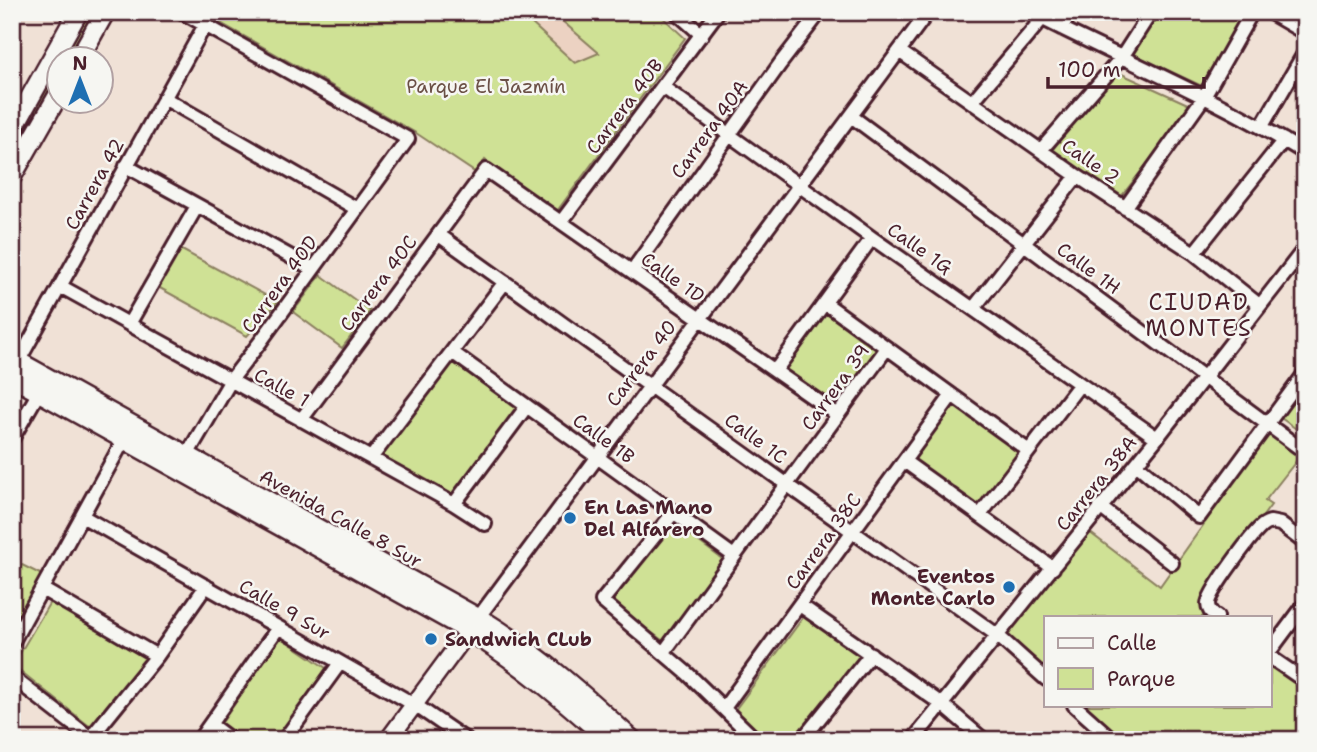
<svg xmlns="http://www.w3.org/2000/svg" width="1317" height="752" viewBox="0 0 1317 752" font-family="'Shantell Sans',sans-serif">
  <rect width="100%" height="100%" fill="#f0e1d6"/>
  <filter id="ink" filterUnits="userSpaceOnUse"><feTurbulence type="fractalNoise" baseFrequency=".0143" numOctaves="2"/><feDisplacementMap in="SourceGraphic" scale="14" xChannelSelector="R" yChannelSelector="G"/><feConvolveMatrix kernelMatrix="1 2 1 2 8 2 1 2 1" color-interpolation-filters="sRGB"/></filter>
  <g filter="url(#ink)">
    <!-- built -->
    <path fill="#ecd2c2" d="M519,12H657L670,25L575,64Z"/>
    <!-- green -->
    <path fill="#cfe195" stroke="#8c8060" stroke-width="2" d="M86,12H94L68,59L60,60L59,74L38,113L31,109Z
      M201,12H519L575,63L599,53L561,20L564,15L561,12H657L685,38L557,211L485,160L476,173L416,133Z
      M1159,12H1246L1204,87L1133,54Z
      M1115,71L1192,106L1120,198L1050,153Z
      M24,122L31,125L12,158V143Z
      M180,249L278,302L247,336L158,287Z
      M321,275L370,311L342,348L293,312Z
      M825,313L879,351L837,409L783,370Z
      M450,360L518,410L450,500L378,459Z
      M1305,380V435L1278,416Z
      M955,403L1020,451L977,507L913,459Z
      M1271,432L1304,451L1265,501L1271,505L1204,597L1203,610L1205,617H1046V670L1006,636L1089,532L1160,586L1267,435Z
      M670,520L726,562L666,643L609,601Z
      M12,560L42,575L12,627Z
      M50,602L148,660L93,729L13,665Z
      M805,615L862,657L797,740H768L735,710Z
      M280,637L326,668L278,740H238L219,727Z
      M1270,665L1305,691V740H1122L1085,705H1270Z"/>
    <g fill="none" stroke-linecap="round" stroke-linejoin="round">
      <!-- minor casing -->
      <g stroke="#4a1f2b" stroke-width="18">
        <path id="minor" d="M182,12L408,139L261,341L231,380L187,455
          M676,12L702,35
          M1029,12C1121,59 1217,98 1305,153
          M1269,12L1305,33
          M1061,28L1071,12
          M899,51L1077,176L1194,253L1259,305
          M663,87L872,238L1157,438
          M164,98L357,209
          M972,102L1042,19
          M851,116L1305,452
          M1262,126L1305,52
          M1041,150L1122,57L1151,12
          M126,166L313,269
          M1125,208L1204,97L1252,12
          M561,222L718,12
          M439,235L997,635L1046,679
          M1194,253L1284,140
          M632,271L780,64L820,12
          M60,286L454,504L485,524
          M825,303L1029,451
          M973,309L1077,176
          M129,324L197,206
          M452,352L734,556
          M18,362L205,25
          M775,371L872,238
          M301,420L486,170L838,415
          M12,439L39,392
          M371,458L505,282
          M904,461L1053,568
          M1136,464L1199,517L1305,373
          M454,504L527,406
          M1100,507L1172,563
          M674,512L602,601L688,674L756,740
          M980,515L1080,384
          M82,516L415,705L466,740
          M42,589L157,656
          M800,605L943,705L984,740
          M1217,617C1212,614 1208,610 1208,604C1208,593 1251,536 1261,527C1263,525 1267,523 1270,522L1280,524L1305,543
          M478,618L928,12
          M12,643L127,434
          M1270,651L1305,604
          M664,652L887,348
          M1270,657L1305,681
          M12,677L93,740
          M1074,705L1113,740
          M724,708L952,395
          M211,725L231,740
          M89,740L157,656L206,586
          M199,740L278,628
          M284,740L340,663
          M802,740L871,654
          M913,740L1157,438L1305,248"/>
      </g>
      <!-- tertiary casing -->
      <g stroke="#4a1f2b" stroke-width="21">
        <path id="tertiary" d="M388,740L476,621"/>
      </g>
      <!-- secondary casing -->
      <g stroke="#4a1f2b" stroke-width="23">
        <path id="secondary" d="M78,60L105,12
          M12,130L78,12
          M12,176L60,92
          M12,358L487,623C540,656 586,697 632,740
          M12,377L469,631C520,662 564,700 609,740"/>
      </g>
      <!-- minor -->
      <use href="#minor" stroke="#f6f6f2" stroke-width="12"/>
      <!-- tertiary -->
      <use href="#tertiary" stroke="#f6f6f2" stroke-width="16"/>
      <!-- secondary -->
      <use href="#secondary" stroke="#f6f6f2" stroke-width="18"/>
    </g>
  </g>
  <!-- markers -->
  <g fill="#1f6fb2" stroke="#f6f6f2" stroke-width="2.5">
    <circle cx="570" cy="518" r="7"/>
    <circle cx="1009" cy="587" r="7"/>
    <circle cx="431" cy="639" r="7"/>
  </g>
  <g text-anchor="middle" stroke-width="5" stroke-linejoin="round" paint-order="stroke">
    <!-- park labels -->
    <g font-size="19" fill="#6b5046" stroke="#f6f6f2">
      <text x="486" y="93">Parque El Jazmín</text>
    </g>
    <!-- street labels -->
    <g font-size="19" fill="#4a1f2b" stroke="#f6f6f2">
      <text transform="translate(624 106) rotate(-53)" y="7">Carrera 40B</text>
      <text transform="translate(709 129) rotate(-54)" y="7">Carrera 40A</text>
      <text transform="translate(1091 161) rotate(34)" y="7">Calle 2</text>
      <text transform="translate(94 184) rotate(-61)" y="7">Carrera 42</text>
      <text transform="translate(920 248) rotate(35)" y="7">Calle 1G</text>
      <text transform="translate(1089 268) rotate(36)" y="7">Calle 1H</text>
      <text transform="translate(673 277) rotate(35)" y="7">Calle 1D</text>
      <text transform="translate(378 283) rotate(-53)" y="7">Carrera 40C</text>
      <text transform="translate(279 284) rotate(-54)" y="7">Carrera 40D</text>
      <text transform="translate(641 363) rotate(-53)" y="7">Carrera 40</text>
      <text transform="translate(282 387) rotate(29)" y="7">Calle 1</text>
      <text transform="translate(835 387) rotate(-54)" y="7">Carrera 39</text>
      <text transform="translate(604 438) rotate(36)" y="7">Calle 1B</text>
      <text transform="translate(756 438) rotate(36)" y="7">Calle 1C</text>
      <text transform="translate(1096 483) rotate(-51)" y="7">Carrera 38A</text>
      <text transform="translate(341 518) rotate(29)" y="7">Avenida Calle 8 Sur</text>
      <text transform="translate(823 541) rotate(-54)" y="7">Carrera 38C</text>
      <text transform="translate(285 609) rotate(30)" y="7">Calle 9 Sur</text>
    </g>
    <!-- poi labels -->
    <g font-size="19" font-weight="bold" fill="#4a1f2b" stroke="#f6f6f2" text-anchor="start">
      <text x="584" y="514">En Las Mano<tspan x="584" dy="22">Del Alfarero</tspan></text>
      <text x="995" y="583" text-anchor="end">Eventos<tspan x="995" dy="22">Monte Carlo</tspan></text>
      <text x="445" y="646">Sandwich CLub</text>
    </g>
    <!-- quarter labels -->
    <g font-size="23" letter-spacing="2" fill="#4a1f2b" stroke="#f6f6f2">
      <text x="1199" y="310">CIUDAD<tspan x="1199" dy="26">MONTES</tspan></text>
    </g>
  </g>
  <!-- margin -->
  <rect width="1317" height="752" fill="none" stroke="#f6f6f2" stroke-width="42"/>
  <rect x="21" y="21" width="1275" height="710" fill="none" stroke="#4a1f2b" stroke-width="2.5" filter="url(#ink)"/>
  <!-- legend -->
  <rect x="1044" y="616" width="228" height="91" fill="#f6f6f2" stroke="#b1a0a2" stroke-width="2"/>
  <rect x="1058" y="638" width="35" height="10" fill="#f6f6f2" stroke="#b1a0a2" stroke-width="2"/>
  <text x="1107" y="650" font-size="21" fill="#4a1f2b">Calle</text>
  <rect x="1058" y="668" width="35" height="21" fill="#cfe195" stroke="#b1a0a2" stroke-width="2"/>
  <text x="1107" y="686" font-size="21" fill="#4a1f2b">Parque</text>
  <!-- north arrow -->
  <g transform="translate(80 80)"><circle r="33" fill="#f6f6f2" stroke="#b1a0a2" stroke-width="2"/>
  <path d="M0-5L12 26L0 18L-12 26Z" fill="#1f6fb2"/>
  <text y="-10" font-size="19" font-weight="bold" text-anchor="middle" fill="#4a1f2b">N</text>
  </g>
  <!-- scale -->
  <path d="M1048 77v10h156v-10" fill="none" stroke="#4a1f2b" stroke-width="3.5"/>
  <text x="1058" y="77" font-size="21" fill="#4a1f2b" stroke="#f6f6f2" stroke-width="5" paint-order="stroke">100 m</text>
</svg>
